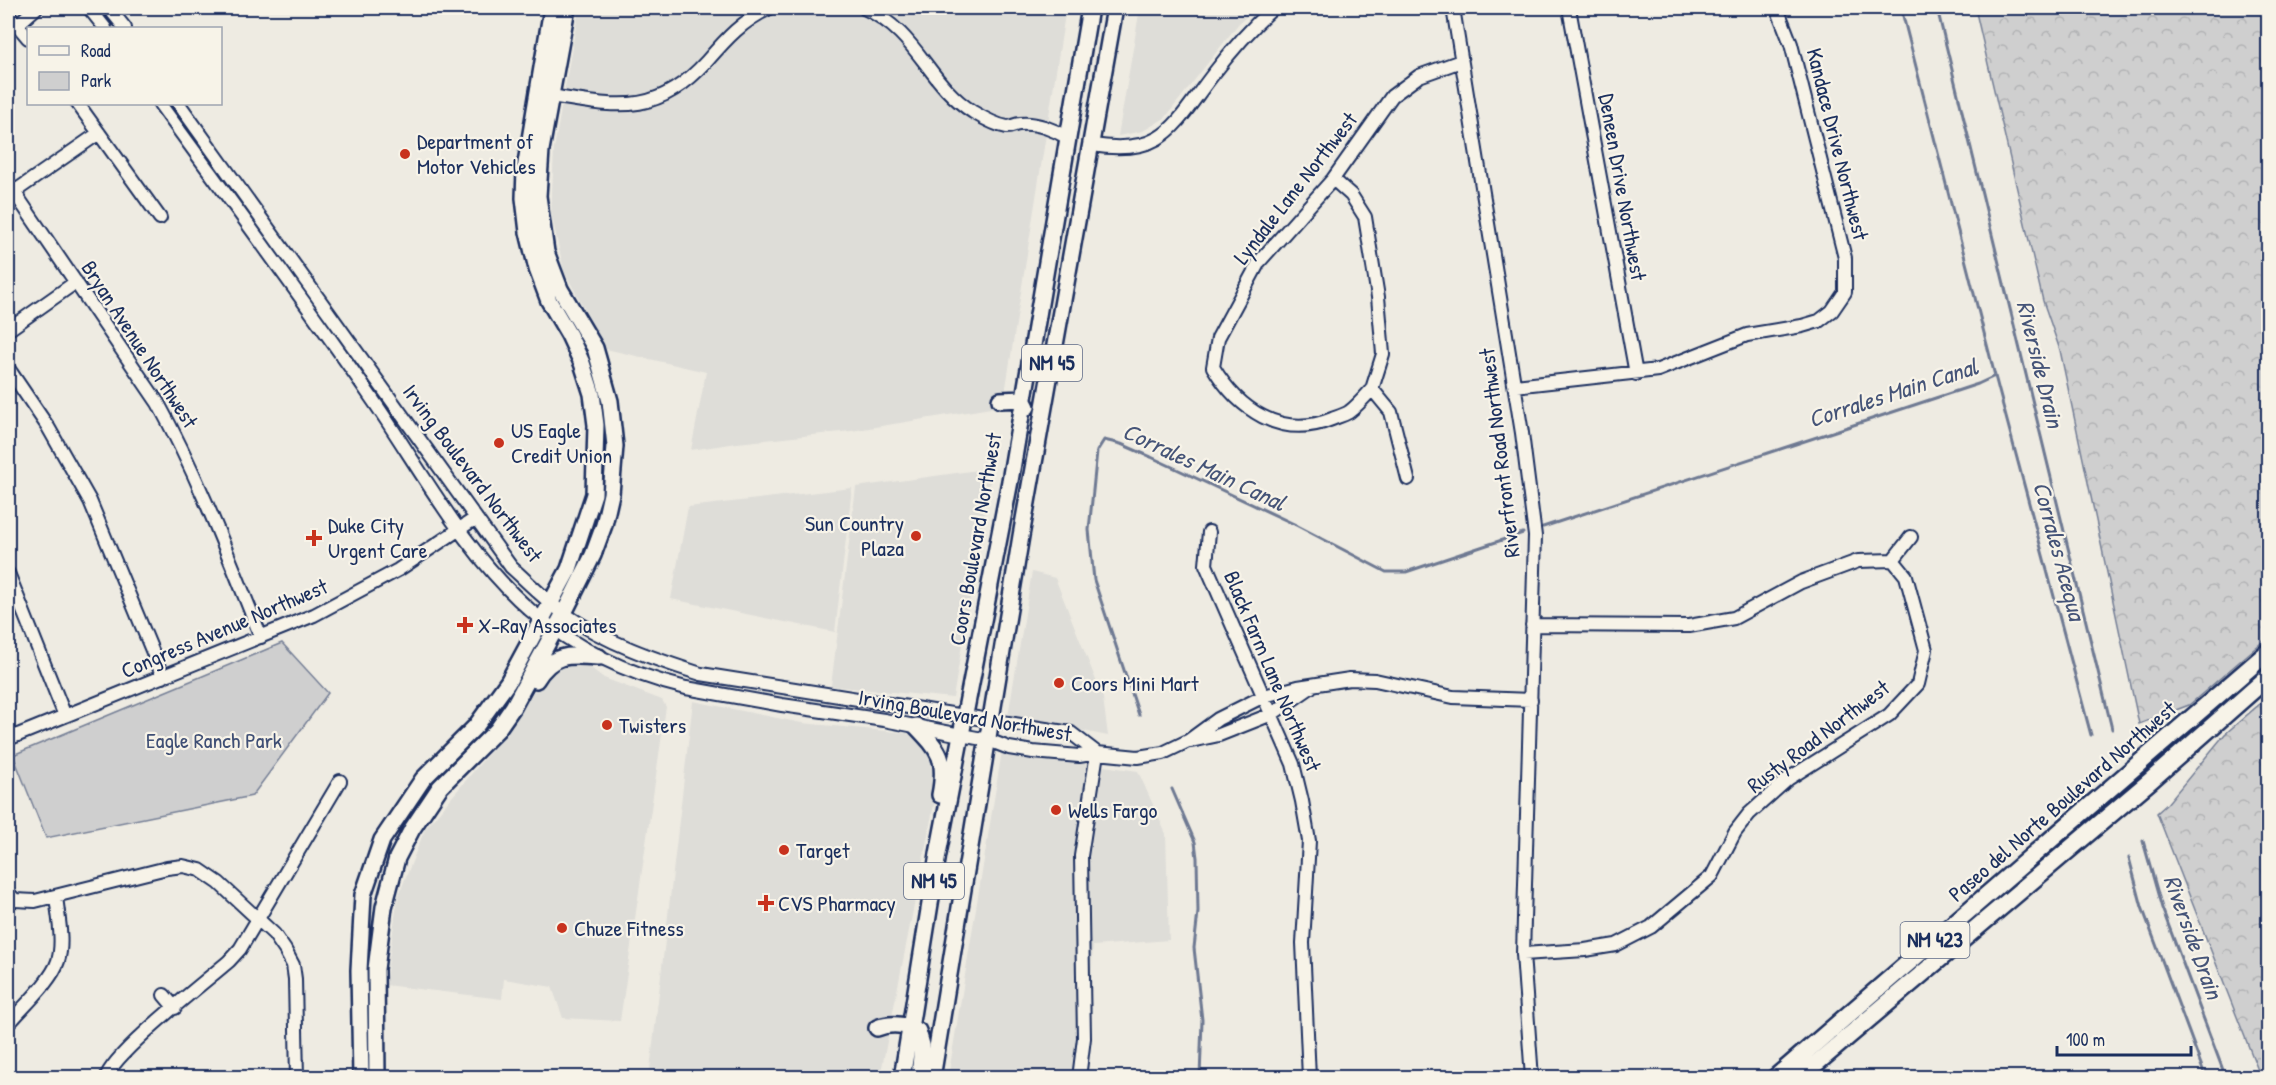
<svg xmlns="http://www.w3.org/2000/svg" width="2276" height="1085" viewBox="0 0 2276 1085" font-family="'Patrick Hand',sans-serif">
  <defs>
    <pattern id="forest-crowns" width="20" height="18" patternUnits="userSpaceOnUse" patternTransform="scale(1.5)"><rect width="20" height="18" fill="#cfcfcf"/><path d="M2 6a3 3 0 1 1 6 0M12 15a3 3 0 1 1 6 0" fill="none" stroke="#b1b2b4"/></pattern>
  </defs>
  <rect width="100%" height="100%" fill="#eeebe2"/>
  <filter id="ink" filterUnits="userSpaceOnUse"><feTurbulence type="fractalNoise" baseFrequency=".0167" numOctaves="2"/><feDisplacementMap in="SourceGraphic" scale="12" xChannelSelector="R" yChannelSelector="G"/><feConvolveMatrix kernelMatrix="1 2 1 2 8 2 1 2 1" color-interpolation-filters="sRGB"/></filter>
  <g filter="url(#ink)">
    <!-- built -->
    <path fill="#deddd8" d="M579,8H1066L1003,406L851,431L737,443L691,450L706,372L606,349L564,271L551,213L554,149Z
      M1140,8H1257L1239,23L1165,118L1143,131L1118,136Z
      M992,468L953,698L831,686L856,487Z
      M852,488L835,632L671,599L688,507Z
      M1032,572L1055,578L1103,698L1108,736L1008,716Z
      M563,647L604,678L662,700L666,707L620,1021L563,1018L552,987L504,979L502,999L385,985L398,897L425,829L510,728Z
      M693,701L802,723L907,733L932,747L939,779L880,1077L649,1078Z
      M1002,751L1138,771L1166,834L1169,940L1093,946L1087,1077L948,1078Z"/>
    <!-- forest -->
    <path fill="url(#forest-crowns)" stroke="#757f96" stroke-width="1.5" d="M1975,8H2268V637L2189,705L2139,724L2060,350L2043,301Z
      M2268,697V1077L2261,1078L2157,813L2167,804L2225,734Z"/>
    <!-- park -->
    <path fill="#cfcfcf" stroke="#757f96" stroke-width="1.5" d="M282,643L328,693L252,796L46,838L13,755Z"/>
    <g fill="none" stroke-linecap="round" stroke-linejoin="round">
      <!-- stream -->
      <path stroke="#6e7992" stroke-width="3" d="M1901,8L1995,376L2091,735
        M1937,8L2112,729
        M1543,527L1978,384L1995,376
        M1139,715L1094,580L1089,530L1097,451L1104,440L1121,444L1151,457L1294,524L1386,572H1406L1523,533
        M1172,789L1195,842L1197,858L1198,912L1194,948L1202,1020L1200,1078
        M2143,841L2162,908L2226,1078
        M2129,858L2142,907L2206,1078"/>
      <!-- minor casing -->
      <g stroke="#1b2f5e" stroke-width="16">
        <path id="minor" d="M89,8L105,28
          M109,8L125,28
          M864,8C919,33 926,82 973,112C983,118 995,125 1007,127C1012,127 1015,124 1020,124C1036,122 1055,130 1068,138
          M1453,8L1522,433L1535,536L1523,954L1532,1078
          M1569,8L1636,374
          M8,14L28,38
          M17,25L36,8
          M544,95C612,105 654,120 707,61C726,39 743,20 770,8
          M78,104L160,218
          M160,104C232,203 305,301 375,403C423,473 465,553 530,610C575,649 628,674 686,688L782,705L884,720L961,735L988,740L1009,748L1033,752L1079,756L1097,753L1138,757L1163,753L1188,741L1218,719L1264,696L1298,687L1350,679L1375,680L1453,697L1531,700
          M179,104L511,567C529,583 546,601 566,615C607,643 654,659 701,674L1071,733L1097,753
          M1092,145C1164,156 1173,127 1211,77C1230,52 1250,29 1273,8
          M1333,179L1351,195L1365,217L1378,297L1383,354L1372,389L1391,412L1408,479
          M8,183L158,403C199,478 229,558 261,637
          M14,192L99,133
          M8,330L76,282
          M8,368L48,427L90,501L163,677
          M1515,386L1658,370L1747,335L1802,326L1819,321L1832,311L1845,292V258L1791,44L1777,8
          M1372,389C1365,397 1357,406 1349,412C1344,415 1337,417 1332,419C1281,440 1238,409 1213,367L1218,338L1259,262L1333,179L1392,96L1419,76L1461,61
          M1209,532L1206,565L1293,764L1302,801L1309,841L1303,943L1309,1078
          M1893,560L1911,537
          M8,573L65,716
          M1532,625L1689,626L1734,618L1801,582L1858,561L1893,560
          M8,739L314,615L398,570L476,518
          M1191,741L1219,735L1272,714L1311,687
          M8,893L15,900L35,901L167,868L183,866L200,870L219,883L274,934L285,950L293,965L295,979L297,1078
          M1523,954L1585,950L1616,945L1651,927L1712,876L1735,832L1749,814L1788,779L1889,715L1918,684L1926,650L1906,576L1893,560
          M164,995L175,1008
          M8,1022L12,1020C25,1005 52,980 58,961C64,942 58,916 56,896
          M106,1078C113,1053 205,982 229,961L240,949L340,781
          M1079,1078L1084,1038L1081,856L1097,753"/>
      </g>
      <!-- major casing -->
      <g stroke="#1b2f5e" stroke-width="20">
        <path id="major" d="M1000,400L1023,399L1027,407
          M536,680C553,652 570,655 599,657
          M916,726C940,751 947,759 940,795
          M877,1028C889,1023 908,1024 918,1031L922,1045L919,1078
          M361,1078L359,970L363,895L382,840L423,779L476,726L508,682L569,569L594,494L596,425L592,394L582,363L569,335L549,301L537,269L528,232L524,198L525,169L552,8
          M377,1078L376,969L384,907L397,858L412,829L440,787L497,730L513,707L564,613L593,555L604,525L611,494L615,446L610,401L595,348L560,289L546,252L538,196L541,150L567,8
          M902,1078L938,854L1010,481L1090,8
          M932,1078L1021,536L1115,8"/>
      </g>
      <!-- highway casing -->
      <g stroke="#1b2f5e" stroke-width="21">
        <path id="highway" d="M1775,1078L2268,652
          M1799,1078L2150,781L2268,677"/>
      </g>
      <!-- minor -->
      <use href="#minor" stroke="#f7f3e8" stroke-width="12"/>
      <!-- major -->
      <use href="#major" stroke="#f7f3e8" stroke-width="15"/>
      <!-- highway -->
      <use href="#highway" stroke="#f7f3e8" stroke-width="16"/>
    </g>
  </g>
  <!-- markers -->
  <g fill="#c8321e" stroke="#f7f3e8" stroke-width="2">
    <circle cx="405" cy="154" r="6"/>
    <circle cx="499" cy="443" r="6"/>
    <circle cx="916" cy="536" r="6"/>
    <path d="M311 529h6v6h6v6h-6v6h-6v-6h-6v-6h6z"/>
    <path d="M462 616h6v6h6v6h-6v6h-6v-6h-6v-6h6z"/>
    <circle cx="1059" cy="683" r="6"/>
    <circle cx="607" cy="725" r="6"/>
    <circle cx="1056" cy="810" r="6"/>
    <circle cx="784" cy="850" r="6"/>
    <path d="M763 894h6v6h6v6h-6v6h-6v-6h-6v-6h6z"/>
    <circle cx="562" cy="928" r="6"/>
  </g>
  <g text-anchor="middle" stroke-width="4.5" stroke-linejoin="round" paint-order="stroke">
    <!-- shield labels -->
    <g fill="#f7f3e8" stroke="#5d6a87" stroke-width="1.5">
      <rect x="1022" y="345" width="60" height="36" rx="4.5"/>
      <rect x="904" y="863" width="60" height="36" rx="4.5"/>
      <rect x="1900.5" y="922" width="69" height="36" rx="4.5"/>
    </g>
    <g font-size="21" font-weight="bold" fill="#1b2f5e">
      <text x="1052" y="370">NM 45</text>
      <text x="934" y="888">NM 45</text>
      <text x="1935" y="947">NM 423</text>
    </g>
    <!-- poi labels -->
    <g font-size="22" fill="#1b2f5e" stroke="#f7f3e8" text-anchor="start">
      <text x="417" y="149">Department of<tspan x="417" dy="25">Motor Vehicles</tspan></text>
      <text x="511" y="438">US Eagle<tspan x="511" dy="25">Credit Union</tspan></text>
      <text x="904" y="531" text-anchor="end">Sun Country<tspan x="904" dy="25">Plaza</tspan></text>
      <text x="328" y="533">Duke City<tspan x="328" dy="25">Urgent Care</tspan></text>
      <text x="478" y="633">X-Ray Associates</text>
      <text x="1071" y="691">Coors Mini Mart</text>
      <text x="619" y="733">Twisters</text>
      <text x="1068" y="818">Wells Fargo</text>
      <text x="796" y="858">Target</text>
      <text x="778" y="911">CVS Pharmacy</text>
      <text x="574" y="936">Chuze Fitness</text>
    </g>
    <!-- street labels -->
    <g font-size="22" fill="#1b2f5e" stroke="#f7f3e8">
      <text transform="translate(1838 144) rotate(76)" y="8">Kandace Drive Northwest</text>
      <text transform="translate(1623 187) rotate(80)" y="8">Deneen Drive Northwest</text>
      <text transform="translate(1295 188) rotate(-52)" y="8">Lyndale Lane Northwest</text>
      <text transform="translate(140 344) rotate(57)" y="8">Bryan Avenue Northwest</text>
      <text transform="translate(1499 453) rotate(-97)" y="8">Riverfront Road Northwest</text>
      <text transform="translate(473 473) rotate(53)" y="8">Irving Boulevard Northwest</text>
      <text transform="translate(975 539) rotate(-80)" y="8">Coors Boulevard Northwest</text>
      <text transform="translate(224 628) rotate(-23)" y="8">Congress Avenue Northwest</text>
      <text transform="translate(1273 671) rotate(67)" y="8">Black Farm Lane Northwest</text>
      <text transform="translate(965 715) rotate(10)" y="8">Irving Boulevard Northwest</text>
      <text transform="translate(1818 736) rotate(-37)" y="8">Rusty Road Northwest</text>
      <text transform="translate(2062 801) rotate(-41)" y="8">Paseo del Norte Boulevard Northwest</text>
    </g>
    <!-- park labels -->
    <g font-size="22" fill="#3f4f75" stroke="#f7f3e8">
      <text x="214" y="748">Eagle Ranch Park</text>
    </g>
    <!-- water labels -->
    <g font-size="24" font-style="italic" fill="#455478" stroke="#f7f3e8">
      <text transform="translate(2040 364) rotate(76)" y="8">Riverside Drain</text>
      <text transform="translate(1893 393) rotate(-18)" y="8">Corrales Main Canal</text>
      <text transform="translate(1204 467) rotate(25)" y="8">Corrales Main Canal</text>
      <text transform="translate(2059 551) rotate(75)" y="8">Corrales Acequa</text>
      <text transform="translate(2193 937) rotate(70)" y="8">Riverside Drain</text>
    </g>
  </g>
  <!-- margin -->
  <rect width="2276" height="1085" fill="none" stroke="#f7f3e8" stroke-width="30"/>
  <rect x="15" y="15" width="2246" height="1055" fill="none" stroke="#1b2f5e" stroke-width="2" filter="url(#ink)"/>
  <!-- legend -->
  <rect x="27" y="27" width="195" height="78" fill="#f7f3e8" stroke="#9fa5b1" stroke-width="1.5"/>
  <rect x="39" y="46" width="30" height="9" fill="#f7f3e8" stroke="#9fa5b1" stroke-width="1.5"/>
  <text x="81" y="57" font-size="18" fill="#1b2f5e">Road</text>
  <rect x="39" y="72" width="30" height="18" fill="#cfcfcf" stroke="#9fa5b1" stroke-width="1.5"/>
  <text x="81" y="87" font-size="18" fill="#1b2f5e">Park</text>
  <!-- scale -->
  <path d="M2057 1046v9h134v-9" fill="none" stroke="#1b2f5e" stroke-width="3"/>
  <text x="2066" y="1046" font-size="18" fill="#1b2f5e" stroke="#f7f3e8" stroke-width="4.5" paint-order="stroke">100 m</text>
</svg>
